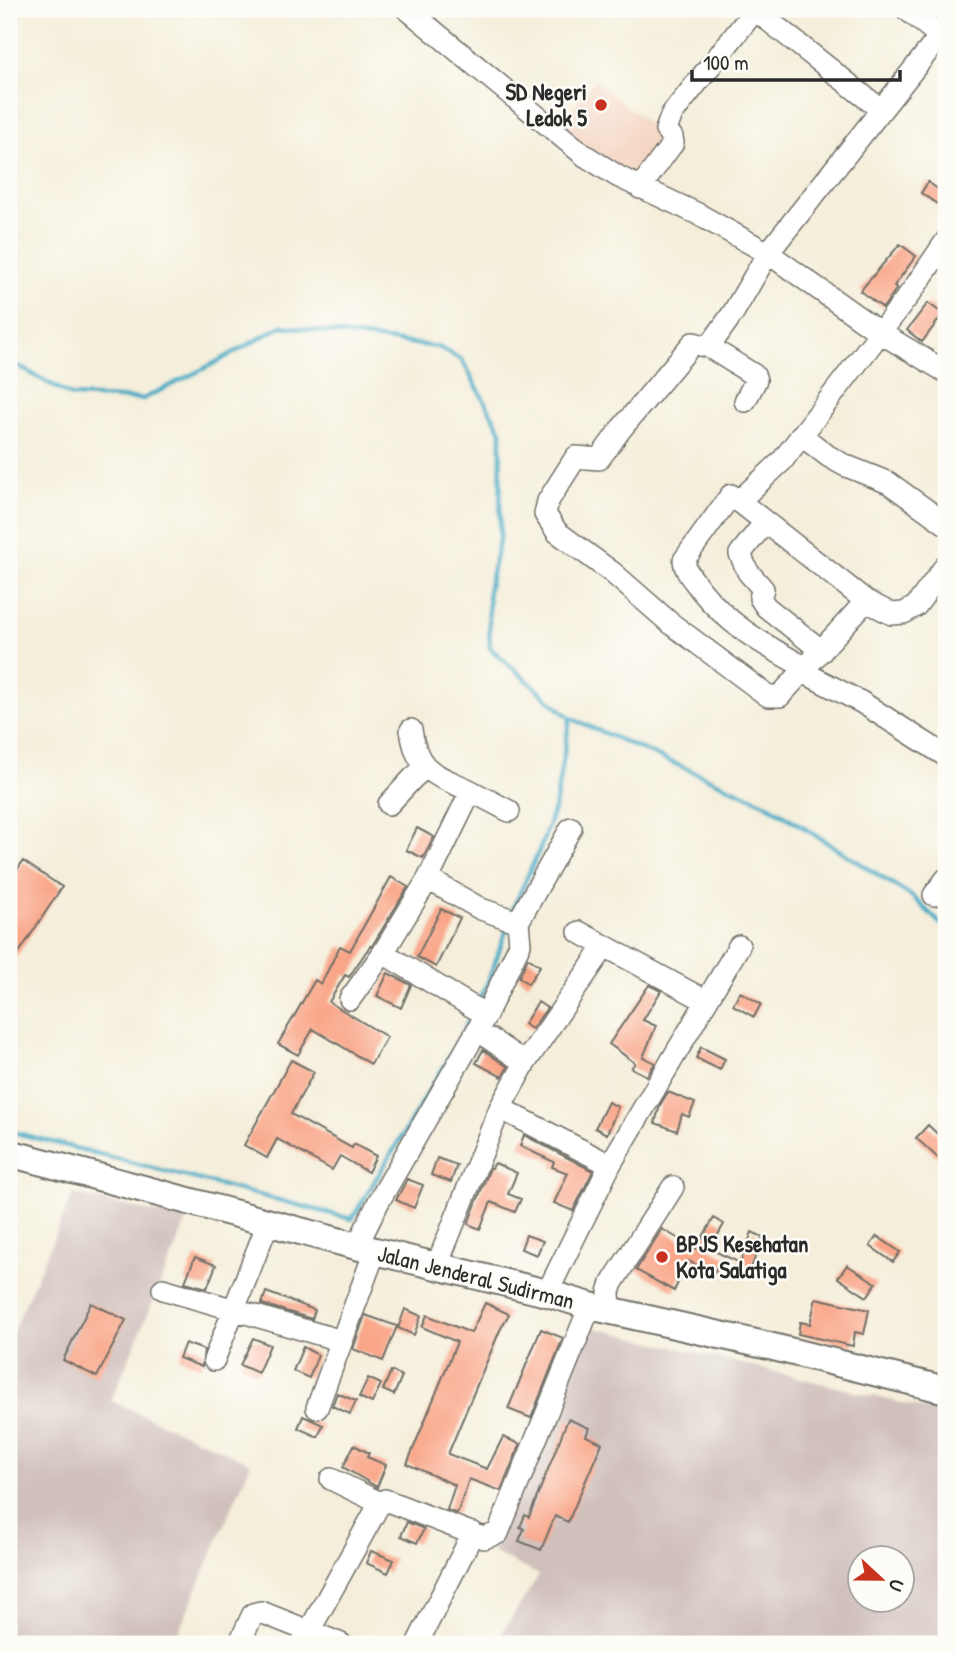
<svg xmlns="http://www.w3.org/2000/svg" width="955" height="1653" viewBox="0 0 955 1653" font-family="'Patrick Hand',sans-serif">
  <rect width="100%" height="100%" fill="#fdfcf7"/>
  <filter id="ink" filterUnits="userSpaceOnUse"><feTurbulence type="fractalNoise" baseFrequency=".0143" numOctaves="2"/><feDisplacementMap in="SourceGraphic" scale="14" xChannelSelector="R" yChannelSelector="G"/><feConvolveMatrix kernelMatrix="1 2 1 2 8 2 1 2 1" color-interpolation-filters="sRGB"/></filter>
  <filter id="wash" filterUnits="userSpaceOnUse"><feTurbulence type="fractalNoise" baseFrequency=".00686" numOctaves="4" result="noise"/><feDisplacementMap in="SourceGraphic" scale="28" xChannelSelector="R" yChannelSelector="G"/><feGaussianBlur stdDeviation="1.57" result="paint"/><feColorMatrix in="noise" values="0 0 0 0 0 0 0 0 0 0 0 0 0 0 0 0 0 1.4 0 .05"/><feComposite in="paint" operator="in"/></filter>
  <g filter="url(#wash)">
    <rect width="100%" height="100%" fill="#f4eeda"/>
    <!-- built -->
    <path fill="#f4d3c0" d="M595,80L667,139L635,181L556,131Z"/>
    <!-- industrial -->
    <path fill="#d0c0bc" fill-rule="evenodd" d="M73,1194L187,1220L111,1401L251,1463L173,1644H9V1341Z
      M584,1325L946,1414V1644H495L539,1575L492,1552ZM860,1558H902V1600H860Z"/>
    <g fill="none" stroke-linecap="round" stroke-linejoin="round">
      <!-- stream -->
      <path stroke="#44aac4" stroke-width="4.5" d="M9,361L72,396L143,399L213,364L282,326L438,347L462,360L501,431L500,537L488,591L490,648L570,718L765,803L913,897L946,929
        M511,913L542,844L555,806L570,718
        M478,1001L488,982L508,925
        M9,1131L352,1219L452,1053L473,1012"/>
    </g>
    <g id="blocks">
      <!-- building -->
      <path fill="#f9a688" d="M928,182L946,195V210L921,193Z
        M900,244L916,256L894,286L897,288L883,308L860,291Z
        M928,303L943,314L922,342L907,330Z
        M417,828L434,837L423,858L406,850Z
        M23,861L62,887L9,968V882Z
        M391,877L408,887L372,946H370L349,977L345,975L329,1002L387,1037L371,1064L313,1029L298,1055L278,1044L315,980L321,984L340,946L350,951Z
        M441,909L460,918L436,967L417,957Z
        M528,958L540,966L528,984L519,977Z
        M388,973L411,985L401,1008L377,996Z
        M649,985L661,991L643,1020L656,1026L643,1057L655,1063L647,1076L631,1068L635,1063L609,1044Z
        M740,992L761,1004L754,1017L733,1005Z
        M538,1002L547,1008L532,1029L524,1024Z
        M701,1047L725,1059L720,1070L696,1058Z
        M483,1050L508,1067L502,1077L476,1063Z
        M291,1060L314,1072L291,1114L352,1148L354,1144L376,1156L368,1172L340,1156L332,1170L277,1139L267,1158L244,1145Z
        M668,1092L695,1103L689,1117L682,1114L677,1131L655,1123L660,1105Z
        M608,1102L618,1107L607,1134L595,1128Z
        M928,1125L946,1142V1148L938,1158L916,1138Z
        M524,1135L593,1171L573,1211L554,1203L568,1173L552,1167L554,1162L520,1146Z
        M437,1158L457,1165L451,1182L431,1175Z
        M495,1163L517,1173L508,1194L521,1199L515,1212L491,1202L480,1229L468,1224L490,1168H492Z
        M407,1179L423,1185L414,1208L396,1200Z
        M714,1218L724,1224L710,1249L740,1263L752,1232L763,1237L747,1278L717,1266L714,1273L688,1261L674,1291L636,1270L662,1229L696,1249Z
        M526,1235L543,1241L537,1255L521,1249Z
        M877,1236L900,1252L893,1262L870,1246Z
        M195,1257L216,1265L207,1288L185,1282Z
        M847,1265L876,1283L867,1297L838,1278Z
        M266,1292L315,1310L312,1319L262,1304Z
        M816,1298L869,1310L864,1334L855,1332L853,1346L798,1334L800,1322L810,1324Z
        M91,1303L126,1320L97,1377L63,1360Z
        M485,1303L509,1314L500,1330L448,1454L487,1469L503,1437L520,1444L501,1491L469,1479L457,1514L447,1510L455,1485L407,1464L457,1342L422,1327L427,1315L471,1333Z
        M405,1309L421,1316L414,1335L398,1328Z
        M365,1315L397,1326L383,1361L353,1349Z
        M541,1329L563,1338L531,1418L508,1409Z
        M253,1338L270,1345L258,1373L240,1365Z
        M185,1343L204,1350L202,1367L179,1358Z
        M303,1347L318,1355L309,1378L293,1371Z
        M391,1371L402,1376L394,1395L383,1390Z
        M368,1378L381,1384L372,1403L359,1397Z
        M337,1393L356,1401L350,1414L332,1406Z
        M303,1416L323,1425L318,1437L298,1428Z
        M568,1419L589,1428L586,1436L602,1443L568,1522L555,1516L541,1550L519,1541L524,1529L520,1527L525,1515L529,1517Z
        M354,1445L369,1453L367,1457L386,1465L377,1487L343,1467Z
        M407,1522L424,1529L417,1543L401,1536Z
        M371,1551L394,1560L388,1573L366,1563Z"/>
    </g>
  </g>
  <g filter="url(#ink)">
    <use href="#blocks" fill-opacity="0" stroke="#716f68" stroke-width="2"/>
    <g fill="none" stroke-linecap="round" stroke-linejoin="round">
      <!-- minor casing -->
      <g stroke="#716f68" stroke-width="24">
        <path id="minor" d="M407,9L584,155L619,177L696,213L768,253L879,332L946,372
          M754,9L880,109
          M906,9L946,41
          M640,188L673,143L672,137L666,130L672,114L755,10
          M709,347L754,375L756,380L745,401
          M801,435L828,456L844,465L889,483L946,524
          M739,501L782,461L912,291L946,241
          M765,522L740,554L748,572L763,589L760,598L766,607L822,651
          M866,601L780,696H768L669,622L613,573L557,532L545,514L548,501L576,457L599,459L621,429L693,343L709,347L733,313L768,253L940,36
          M806,668C765,645 730,627 700,589C693,579 685,572 684,560L731,495L866,601L892,614L904,613L916,606L946,565
          M803,672L861,702L946,756
          M411,730C417,773 435,774 471,791L428,879
          M471,791L509,811
          M389,804L413,778L425,768
          M934,895L946,879
          M518,922L571,828
          M579,932L706,1001
          M383,953L486,1015
          M350,999L383,953L428,879L481,909L518,922L520,944L486,1015L379,1201L357,1246
          M490,1039L525,1063
          M500,1108L610,1165
          M437,1265L500,1108L525,1063L605,946
          M163,1289L342,1341
          M547,1293L610,1165L739,946
          M610,1310L609,1292L612,1283L673,1187
          M214,1360L268,1223
          M317,1408L375,1251
          M331,1479L380,1503
          M239,1644L253,1614L261,1612L341,1644
          M302,1644L380,1503L385,1500L484,1538L498,1533L590,1306
          M417,1644L473,1533"/>
      </g>
      <!-- major casing -->
      <g stroke="#716f68" stroke-width="30">
        <path id="major" d="M9,1153L375,1251L547,1293L590,1306L769,1346L946,1390"/>
      </g>
      <!-- minor -->
      <use href="#minor" stroke="#fff" stroke-width="21"/>
      <!-- major -->
      <use href="#major" stroke="#fff" stroke-width="26"/>
    </g>
  </g>
  <!-- markers -->
  <g fill="#c8321e" stroke="#fdfcf7" stroke-width="2.5">
    <circle cx="601" cy="105" r="7"/>
    <circle cx="662" cy="1257" r="7"/>
  </g>
  <g text-anchor="middle" stroke-width="5" stroke-linejoin="round" paint-order="stroke">
    <!-- poi labels -->
    <g font-size="23" font-weight="bold" fill="#2b2b2b" stroke="#fdfcf7" text-anchor="end">
      <text x="587" y="100">SD Negeri<tspan x="587" dy="26">Ledok 5</tspan></text>
      <text x="676" y="1252" text-anchor="start">BPJS Kesehatan<tspan x="676" dy="26">Kota Salatiga</tspan></text>
    </g>
    <!-- street labels -->
    <g font-size="23" fill="#2b2b2b" stroke="#fdfcf7">
      <text transform="translate(476 1277) rotate(14)" y="8">Jalan Jenderal Sudirman</text>
    </g>
  </g>
  <!-- margin -->
  <rect width="955" height="1653" fill="none" stroke="#fdfcf7" stroke-width="35"/>
  <!-- north arrow -->
  <g transform="translate(881 1579) rotate(112)"><circle r="33" fill="#fdfcf7" stroke="#a9a8a5" stroke-width="2"/>
  <path d="M0-5L12 26L0 18L-12 26Z" fill="#c8321e"/>
  <text y="-10" font-size="19" font-weight="bold" text-anchor="middle" fill="#2b2b2b">U</text>
  </g>
  <!-- scale -->
  <path d="M692 70v10h208v-10" fill="none" stroke="#2b2b2b" stroke-width="3.5"/>
  <text x="703" y="70" font-size="21" fill="#2b2b2b" stroke="#fdfcf7" stroke-width="5" paint-order="stroke">100 m</text>
</svg>
